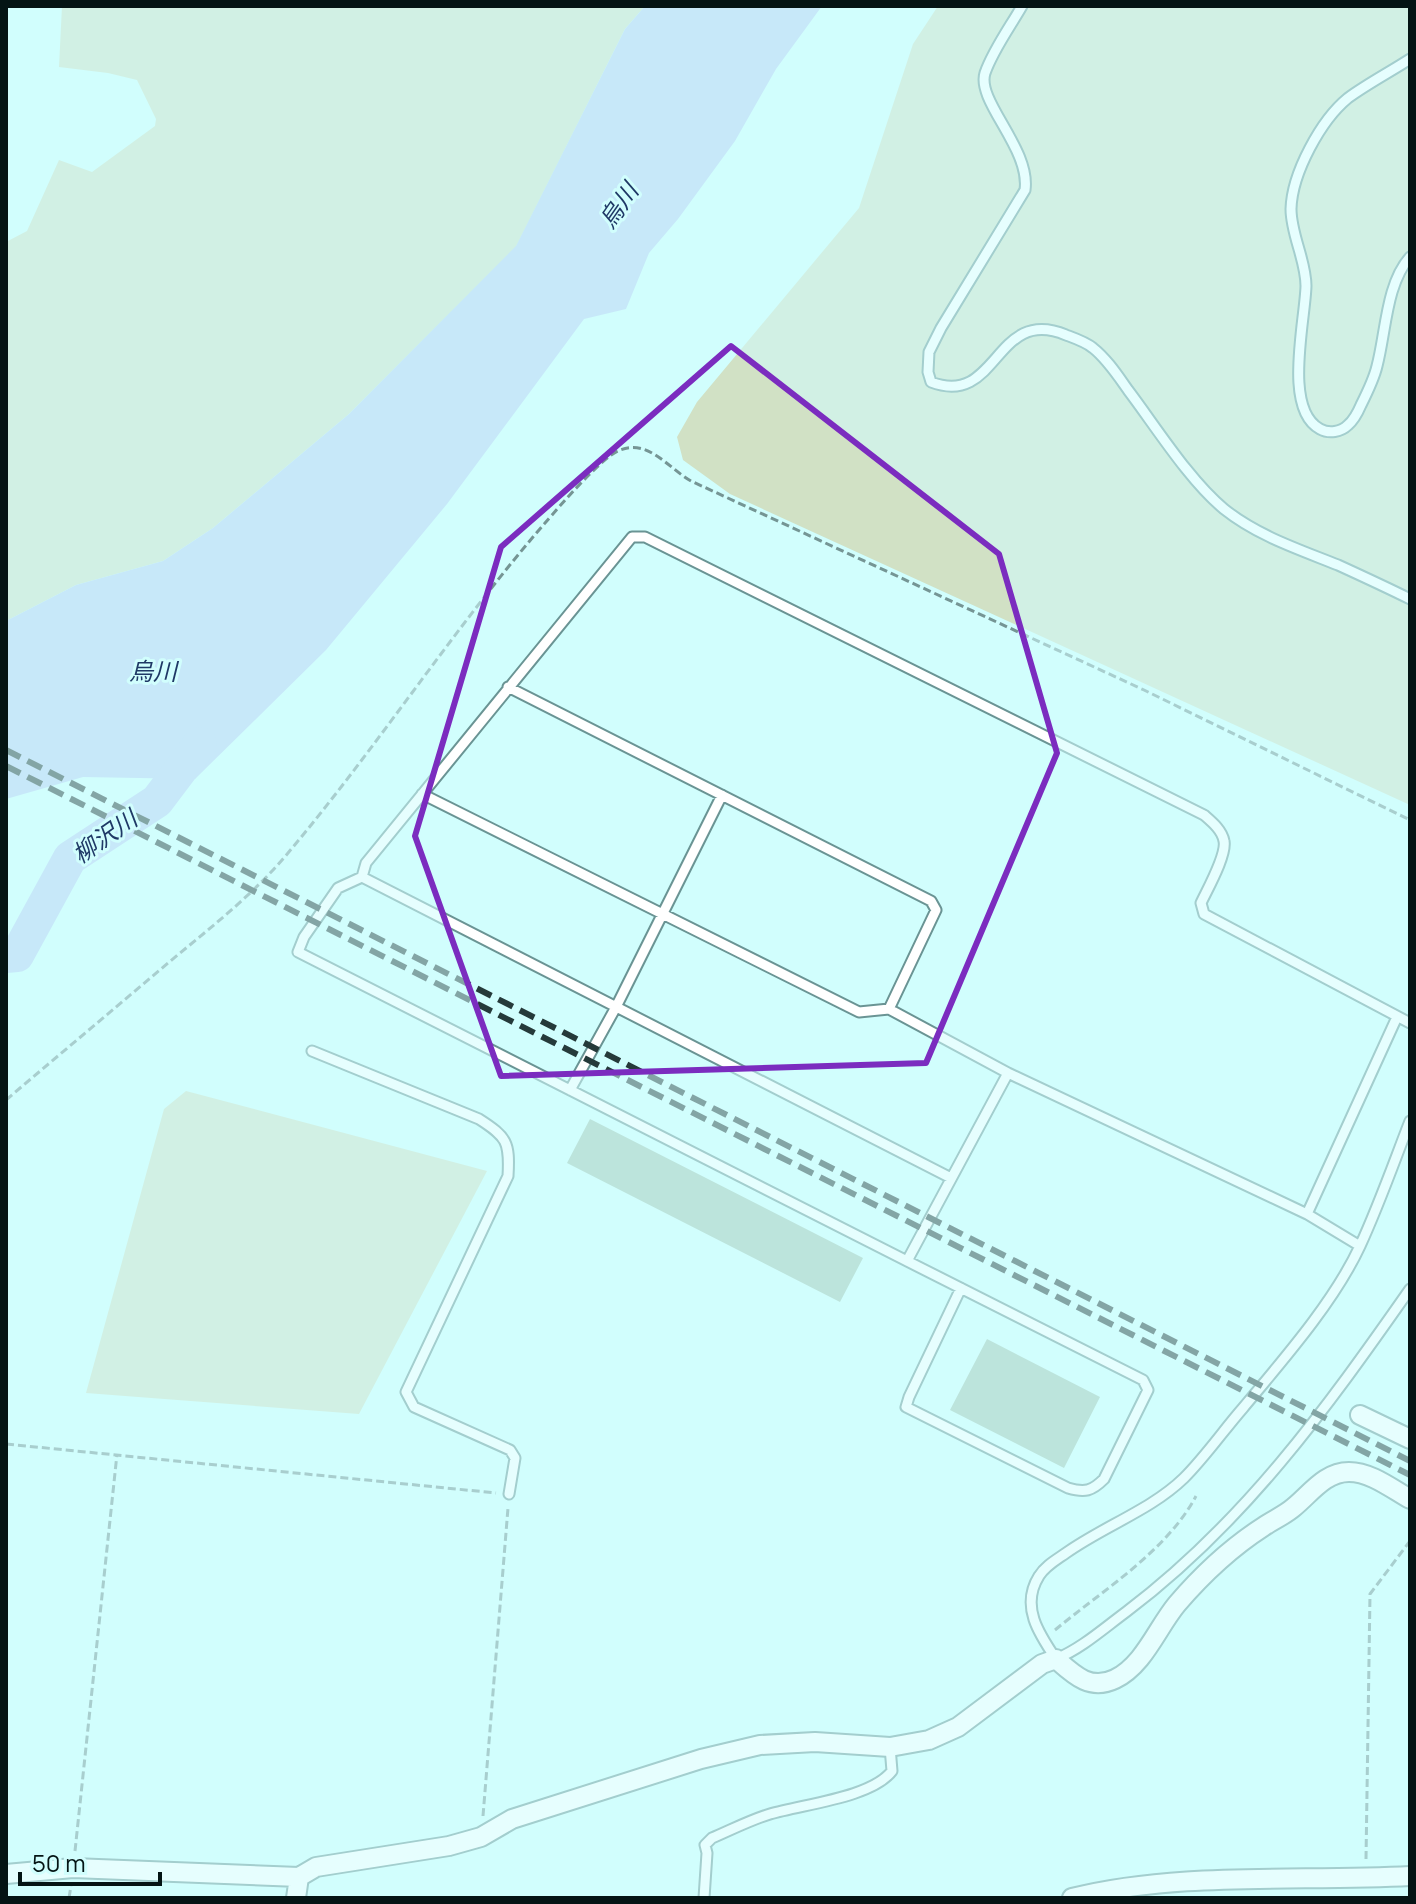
<svg xmlns="http://www.w3.org/2000/svg" width="1416" height="1904" viewBox="0 0 1416 1904" font-family="Manrope,'Noto Sans JP',sans-serif">
  <rect width="100%" height="100%" fill="#d1fefd"/>
  <!-- green -->
  <path fill="#d1e1c5" d="M62,6H645L625,29L516,247L349,414L213,528L163,561L76,585L6,621V242L27,231L59,160L92,172L155,126L156,119L137,80L108,73L59,67Z
    M938,6H1410V805L730,494L683,460L677,437L697,402L859,208L913,44Z
    M186,1091L487,1171L359,1414L86,1393L164,1109Z"/>
  <!-- water -->
  <path fill="#bacff3" d="M645,6H822L776,69L735,141L678,219L649,253L626,309L584,319L447,504L326,650L195,779L83,777L6,799V621L76,585L163,561L213,528L349,414L516,246L625,29Z"/>
  <g fill="none" stroke-linecap="round" stroke-linejoin="round">
    <!-- river -->
    <path stroke="#bacff3" stroke-width="34" d="M6,956L17,955L70,858L157,801L200,744"/>
  </g>
  <!-- building -->
  <path fill="#a2c6b4" d="M590,1119L863,1258L840,1302L567,1163Z
    M987,1339L1100,1397L1064,1468L950,1410Z"/>
  <g fill="none" stroke-linecap="round" stroke-linejoin="round">
    <!-- lane casing -->
    <g stroke="#6a9494" stroke-width="13">
      <path id="lane" d="M1022,6C1010,27 993,50 985,73C976,101 1031,149 1025,190L941,328L929,352L928,372L931,382C999,408 994,305 1066,335C1074,338 1086,342 1093,348C1107,359 1118,376 1128,390C1156,427 1189,480 1224,509C1258,536 1298,549 1338,565C1362,576 1386,587 1410,599
        M1410,59C1390,72 1367,84 1348,98C1321,120 1292,173 1291,209C1291,235 1306,260 1306,286C1305,322 1283,409 1320,429C1329,434 1341,432 1348,425C1354,420 1358,412 1361,405C1367,393 1374,379 1377,366C1386,332 1386,284 1410,257
        M508,687L931,901L936,910L889,1009
        M422,794L859,1012L889,1009L1008,1073L1307,1214L1360,1246
        M362,877L951,1178
        M312,1051L479,1119C507,1137 510,1142 508,1176L406,1392L414,1407L510,1450L515,1458L509,1494
        M570,1090L616,1007L722,795
        M1410,1121C1394,1162 1379,1205 1360,1246C1334,1302 1283,1360 1243,1408C1223,1431 1205,1457 1184,1478C1151,1510 1104,1526 1066,1553C1056,1560 1045,1566 1039,1576C1020,1606 1039,1634 1056,1659C1082,1648 1103,1629 1126,1612C1244,1523 1326,1409 1410,1289
        M1307,1214L1397,1017
        M907,1261L1008,1073
        M961,1288L909,1397L906,1407L1068,1488C1085,1493 1092,1491 1104,1479L1148,1390L1143,1380L907,1261L298,952L304,937L338,888L362,877L366,863L632,537H645L1204,815C1212,822 1222,830 1224,841C1227,855 1207,890 1201,903L1204,914L1410,1023
        M704,1898L707,1853L705,1845L712,1838C731,1830 750,1820 770,1814C803,1804 871,1798 892,1771L890,1747"/>
    </g>
    <!-- street casing -->
    <g stroke="#6a9494" stroke-width="22">
      <path id="street" d="M1360,1415L1410,1439
        M6,1874L73,1868L299,1877L316,1867L449,1846L481,1837L512,1819L701,1759L760,1745L815,1742L890,1747L929,1740L958,1727L1042,1664L1056,1659C1074,1675 1090,1691 1115,1679C1144,1665 1157,1628 1177,1604C1201,1576 1232,1547 1263,1527C1273,1520 1285,1515 1294,1507C1311,1493 1325,1472 1349,1472C1371,1472 1392,1489 1410,1499
        M296,1898L299,1877
        M1072,1898C1179,1871 1300,1882 1410,1876"/>
    </g>
    <!-- path -->
    <path stroke="#759594" stroke-width="3" stroke-dasharray="8 4" stroke-linecap="butt" d="M6,1100C60,1054 114,1009 168,963C210,928 253,895 288,853C378,746 454,628 545,523C559,507 600,459 618,451C647,437 668,468 691,481L1144,690L1410,820
      M6,1444L496,1493
      M1055,1630C1103,1590 1167,1551 1196,1496
      M483,1816L508,1508
      M75,1851L117,1454
      M1366,1859L1370,1594L1410,1541
      M69,1898L71,1886"/>
    <!-- lane -->
    <use href="#lane" stroke="#fff" stroke-width="9"/>
    <!-- street -->
    <use href="#street" stroke="#fff" stroke-width="18"/>
    <!-- rail -->
    <path stroke="#253a3a" stroke-width="6" stroke-dasharray="16 8" stroke-linecap="butt" d="M6,750L1410,1461
      M6,766L1410,1475"/>
  </g>
  <!-- marked area -->
  <path d="M0 0H1416V1904H0ZM731,346L999,554L1057,753L926,1063L501,1076L415,836L501,547Z" fill="#d1fefd" fill-opacity=".55" fill-rule="evenodd"/>
  <path fill="none" stroke="#7b2cbf" stroke-width="6" stroke-linejoin="round" d="M731,346L999,554L1057,753L926,1063L501,1076L415,836L501,547Z"/>
  <g text-anchor="middle" stroke-width="6" stroke-linejoin="round" paint-order="stroke">
    <!-- water labels -->
    <g font-size="24" font-style="italic" fill="#1f3966" stroke="#d1fefd">
      <text transform="translate(619 206) rotate(-55)" y="8">烏川</text>
      <text x="153" y="680">烏川</text>
      <text transform="translate(105 837) rotate(-35)" y="8">柳沢川</text>
    </g>
  </g>
  <!-- border -->
  <rect width="1416" height="1904" fill="none" stroke="#041414" stroke-width="16"/>
  <!-- scale -->
  <path d="M20 1872v12h140v-12" fill="none" stroke="#041414" stroke-width="4"/>
  <text x="32" y="1872" font-size="24" fill="#041414" stroke="#d1fefd" stroke-width="6" paint-order="stroke">50 m</text>
</svg>
